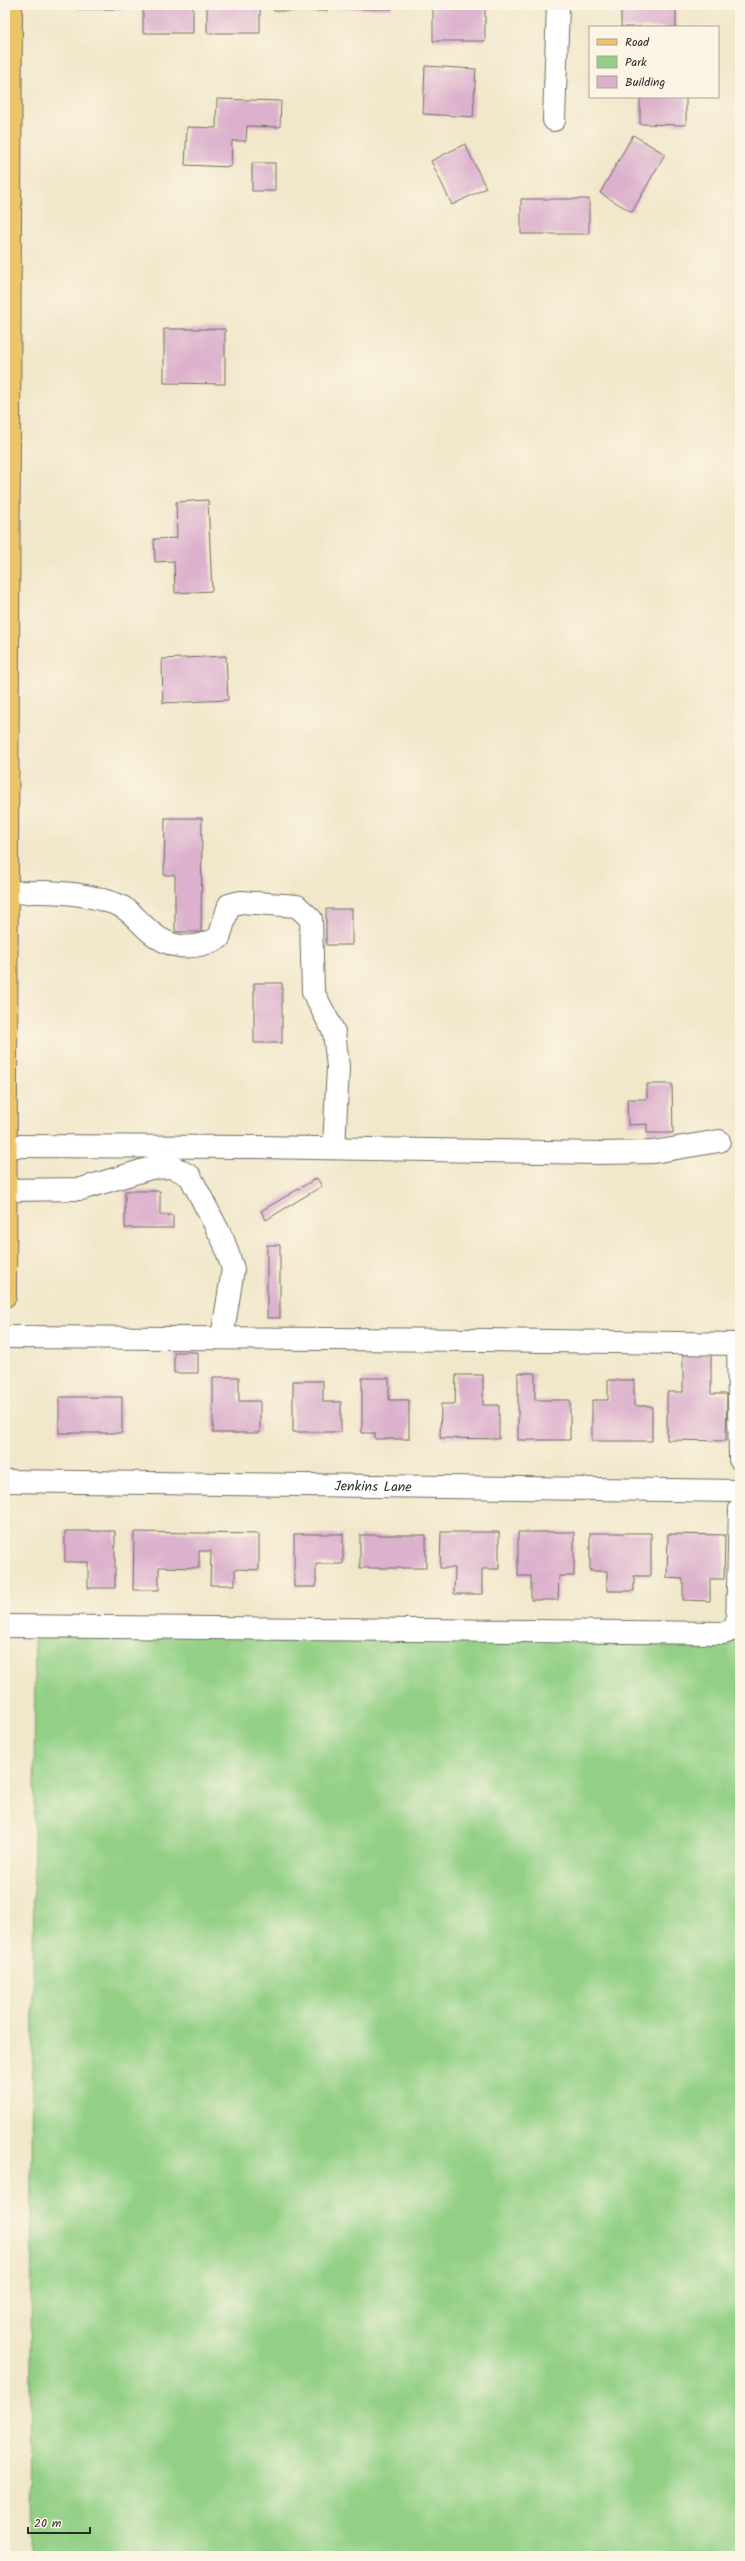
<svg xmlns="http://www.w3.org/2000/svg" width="745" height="2561" viewBox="0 0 745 2561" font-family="Kalam,sans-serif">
  <rect width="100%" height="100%" fill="#fcf5e5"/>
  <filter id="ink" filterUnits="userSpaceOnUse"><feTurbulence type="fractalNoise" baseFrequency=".025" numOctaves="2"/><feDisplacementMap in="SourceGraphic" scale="8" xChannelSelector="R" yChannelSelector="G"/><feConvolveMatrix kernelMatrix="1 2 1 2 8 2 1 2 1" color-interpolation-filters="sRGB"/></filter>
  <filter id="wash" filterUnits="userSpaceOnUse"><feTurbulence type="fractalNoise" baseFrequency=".012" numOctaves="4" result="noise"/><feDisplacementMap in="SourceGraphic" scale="16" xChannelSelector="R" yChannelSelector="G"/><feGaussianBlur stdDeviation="0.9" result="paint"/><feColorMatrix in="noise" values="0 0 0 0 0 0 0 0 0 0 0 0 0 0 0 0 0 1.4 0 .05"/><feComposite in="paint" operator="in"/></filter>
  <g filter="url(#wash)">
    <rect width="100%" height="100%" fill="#f1e7ca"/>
    <!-- green -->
    <path fill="#93d085" stroke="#5f7e58" d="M35,1626L740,1634V2556H30Z"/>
    <g id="blocks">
      <!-- building -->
      <path fill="#dcb1cd" d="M77,5H130V9H77Z
        M143,5H193V33H143Z
        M207,5H260V33H207Z
        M274,5H327V11H274Z
        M337,5H392V9H337Z
        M433,5H485V41H433Z
        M621,5H676V27H621Z
        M425,66L476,69L473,117L423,114Z
        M640,97H686V125L640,124Z
        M217,99L281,101L280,127L247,126L246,141H232L231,167L185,165L187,127L216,128Z
        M633,135L665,154L632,212L600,193Z
        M465,144L486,188L452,205L431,161Z
        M252,163H275V191H252Z
        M521,199H589V234H521Z
        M164,329H225V384L164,383Z
        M208,500L212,591L175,593L174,561L155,562L154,539L177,538L176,502Z
        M226,656L228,700L163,703L162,659Z
        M165,818H202L201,932H175V875H164Z
        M326,909H352V945H326Z
        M254,983H282V1043H254Z
        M647,1084H672L673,1133H647V1124L628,1125L627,1099H647Z
        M317,1178L322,1186L266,1220L261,1211Z
        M125,1191H160V1215H173V1228H125Z
        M267,1245H280V1318H267Z
        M174,1352H198V1373H174Z
        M683,1354H711V1394H727L726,1441L667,1440V1392H683Z
        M518,1373H535V1400H570V1440H518Z
        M456,1375H483V1405H499V1439L440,1438L441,1404H455Z
        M213,1377H239V1401H260V1433H213Z
        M362,1378H389V1400H409V1439H375V1433H362Z
        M608,1380H634V1406H652V1441H592V1400H608Z
        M293,1381H323V1402H341V1432H293Z
        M59,1397H122V1433H59Z
        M65,1531H115V1588H88V1562H65Z
        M134,1532L259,1534V1570L235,1569V1585H210L211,1551H199V1568L159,1567V1590H133Z
        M441,1532H499V1569H482V1594H454L455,1568H440Z
        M518,1532H574V1576H559L558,1600H531V1576H518Z
        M590,1533H651V1576H634V1591H607V1571H590Z
        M294,1534H343V1564H316V1587H294Z
        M668,1534L725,1535L724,1579H710V1601L683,1600V1579L667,1578Z
        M360,1535H426V1568H360Z"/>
    </g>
  </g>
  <g filter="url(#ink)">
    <use href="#blocks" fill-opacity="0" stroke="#706d63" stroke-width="1"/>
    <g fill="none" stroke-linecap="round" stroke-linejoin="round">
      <!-- minor casing -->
      <g stroke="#706d63" stroke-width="24">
        <g id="minor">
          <path d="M554,120L558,5"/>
          <path d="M7,893C44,891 80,891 116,904C127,908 134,916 142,924C165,948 188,953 219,938L229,905L241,902L297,906L311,919L313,992L334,1032L338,1067L334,1148"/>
          <path d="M6,1146L256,1147L599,1153L653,1152L719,1141"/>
          <path d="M6,1190L81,1189L151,1168L173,1167L190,1176L224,1242L233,1269L222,1338"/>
          <path d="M5,1337L485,1340L738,1344L740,1459"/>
          <path id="s1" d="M5,1481L740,1491"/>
          <path d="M5,1626L724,1633L737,1628L740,1509"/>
        </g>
      </g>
      <!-- major casing -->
      <g stroke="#706d63" stroke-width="24">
        <path id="major" d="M5,1296L11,5"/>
      </g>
      <!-- minor -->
      <use href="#minor" stroke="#fff" stroke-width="22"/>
      <!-- major -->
      <use href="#major" stroke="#edc569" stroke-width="22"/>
    </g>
  </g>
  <g text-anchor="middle" stroke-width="3" stroke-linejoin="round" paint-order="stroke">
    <!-- street labels -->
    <g font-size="14" fill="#2b2b2b" stroke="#fcf5e5">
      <text dy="5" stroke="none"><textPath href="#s1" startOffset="368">Jenkins Lane</textPath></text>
    </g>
  </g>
  <!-- margin -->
  <rect width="745" height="2561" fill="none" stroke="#fcf5e5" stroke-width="20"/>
  <!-- legend -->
  <rect x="589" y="26" width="130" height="72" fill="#fcf5e5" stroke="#a8a49b"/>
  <rect x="597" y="39" width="20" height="6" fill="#edc569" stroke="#a8a49b"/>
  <text x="625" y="46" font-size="12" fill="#2b2b2b">Road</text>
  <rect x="597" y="56" width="20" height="12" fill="#93d085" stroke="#a8a49b"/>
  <text x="625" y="66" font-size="12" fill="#2b2b2b">Park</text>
  <rect x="597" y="76" width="20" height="12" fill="#dcb1cd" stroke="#a8a49b"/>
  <text x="625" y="86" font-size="12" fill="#2b2b2b">Building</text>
  <!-- scale -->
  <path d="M28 2527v6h62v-6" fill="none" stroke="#2b2b2b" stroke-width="2"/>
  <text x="34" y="2527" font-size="12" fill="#2b2b2b" stroke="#fcf5e5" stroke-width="3" paint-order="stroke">20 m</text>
</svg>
